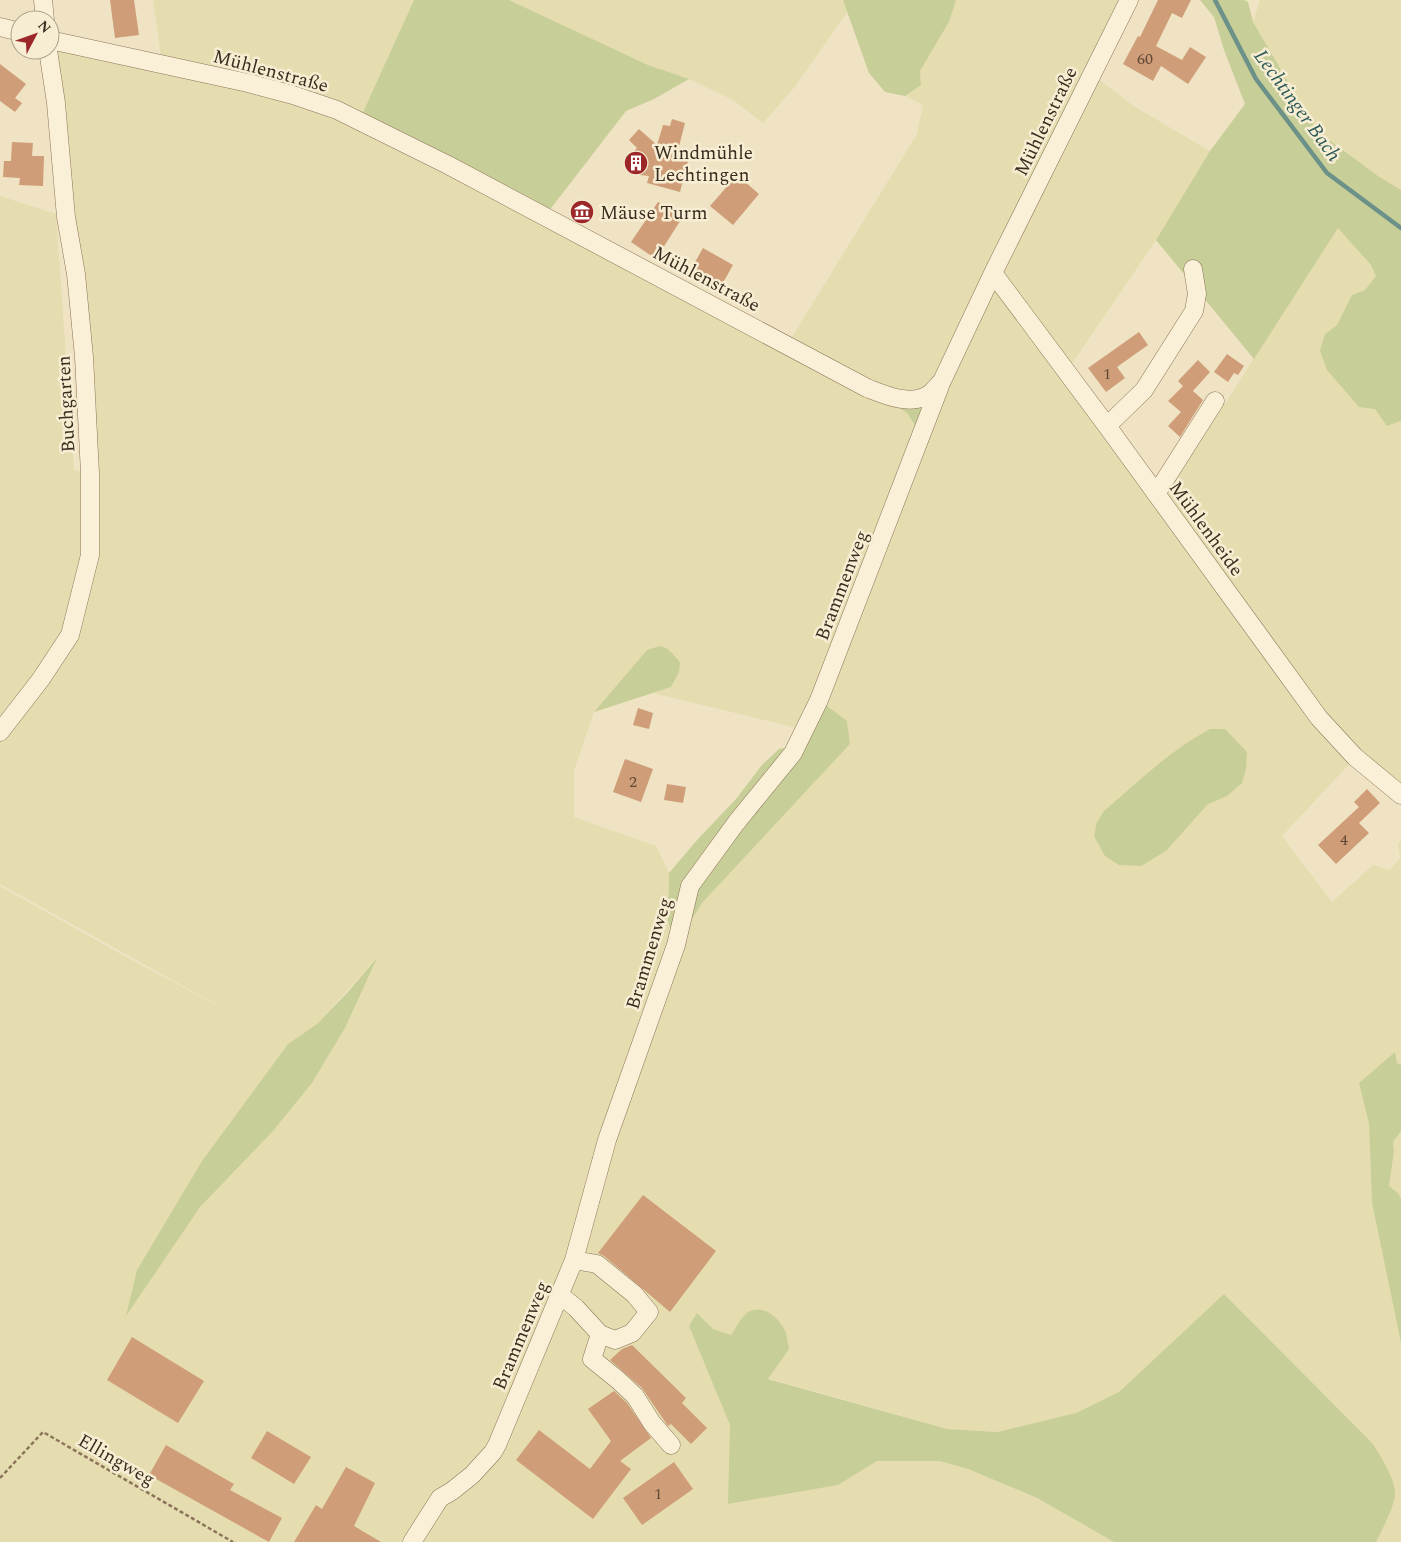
<svg xmlns="http://www.w3.org/2000/svg" width="1401" height="1542" viewBox="0 0 1401 1542" font-family="Spectral,serif">
  <rect width="100%" height="100%" fill="#efe3c3"/>
  <!-- farmland -->
  <path fill="#e5ddb0" fill-rule="evenodd" d="M153,0H414L359,121L787,345L917,134L923,105L905,96L921,85L920,71L949,22L956,0H1129L1092,74L1135,107L1210,151L1156,240L1067,371L1162,502L1338,227L1371,265L1377,276L1365,290L1352,295L1337,325L1325,334L1387,426L1401,421V795L1355,758L1282,836L1332,902L1373,865L1390,870L1400,858L1398,844L1401,840V1065L1397,1063L1395,1053L1359,1083L1369,1124L1372,1203L1401,1343V1542H1376L1387,1518L1395,1493L1248,1318L1224,1294L1119,1392L1076,1413L997,1432L947,1429L768,1378L747,1313L731,1335L713,1330L697,1313L689,1326L730,1425L729,1504L838,1485L877,1461H941L968,1469L1040,1500L1114,1542H0V886L121,954L235,1015L0,884V196L56,214L74,470L90,473L50,40L162,64ZM870,390L929,395L918,438L913,422L907,413ZM647,650L671,687L653,693L805,730L847,721L850,744L702,903L676,945L668,921L669,873L656,846L574,817V771L594,712ZM375,960L345,1028L312,1083L273,1131L137,1270L202,1161L288,1044L317,1024Z
    M509,0H843L848,11L794,88L763,123L733,100L689,79L648,65Z
    M1260,0H1401V190L1378,176L1317,131L1253,22Z
    M1401,1131V1199L1399,1194L1389,1186L1394,1151L1393,1142Z"/>
  <!-- green -->
  <path fill="#c7ce97" d="M414,0H509L648,65L689,79L654,99L626,111L545,216L359,121Z
    M843,0H956L949,22L920,71L921,85L905,96L885,92L869,73Z
    M1200,0H1244L1248,2L1253,22L1317,131L1378,176L1401,190V421L1387,426L1375,409L1359,407L1327,370L1320,351L1325,334L1337,325L1352,295L1365,290L1376,276L1371,265L1338,228L1254,359L1156,240L1210,151L1245,104L1224,50L1214,17Z
    M867,388L929,395L919,439L913,422L907,413Z
    M660,646L668,649L680,662L679,672L671,687L594,712L647,650Z
    M819,700L847,721L850,744L702,903L676,945L668,921L669,873L698,839L736,799L762,765L779,749L797,746Z
    M1210,729H1225L1247,752L1246,769L1242,783L1227,796L1208,804L1166,851L1141,866L1119,865L1105,856L1094,836L1097,822L1104,811C1138,782 1169,751 1210,729Z
    M377,958L345,1028L312,1083L273,1131L200,1207L126,1316L137,1270L202,1161L288,1044L317,1024L347,993Z
    M1395,1052L1397,1063L1401,1065V1131L1393,1142L1394,1151L1389,1186L1399,1194L1401,1199V1343L1372,1203L1369,1124L1359,1083Z
    M1224,1294L1373,1444C1380,1455 1396,1480 1395,1494C1394,1507 1382,1530 1376,1542H1114L1037,1498L968,1469L940,1461H877L838,1485L728,1504L730,1425L689,1326L697,1313L713,1329L731,1335C736,1328 741,1317 748,1312C763,1303 781,1319 786,1333C787,1338 788,1343 789,1349L768,1379L947,1429L997,1432L1076,1413L1119,1392Z"/>
  <g fill="none" stroke-linecap="round" stroke-linejoin="round">
    <!-- stream -->
    <path stroke="#6c9188" stroke-width="4.5" d="M1215,0L1256,79L1327,173L1401,228"/>
  </g>
  <!-- building -->
  <path fill="#cf9d78" d="M110,0H134L139,35L115,38Z
    M1158,0H1191L1182,18L1172,13L1156,46L1182,60L1190,47L1206,57L1188,84L1161,66L1153,81L1123,64L1138,36L1140,37Z
    M0,64L26,84L15,98L22,103L15,112L0,101Z
    M672,119L685,123L677,154L689,157L680,192L647,183L649,176L631,174L625,165L627,158L637,148L629,140L639,129L657,145L663,125L670,126Z
    M12,142L33,143L32,156H44L43,186L19,185L20,178L3,177L4,161H11Z
    M737,175L759,194L733,225L710,206Z
    M658,202L682,218L656,259L631,242Z
    M703,248L733,265L720,288L690,271Z
    M1139,332L1148,345L1117,367L1125,378L1106,392L1088,368Z
    M1227,354L1244,366L1238,375L1234,373L1228,382L1214,372Z
    M1198,360L1210,372L1193,391L1203,400L1180,437L1168,426L1181,412L1168,401L1183,386L1178,381Z
    M638,708L653,713L649,729L633,725Z
    M625,759L653,769L641,802L613,792Z
    M667,784L686,787L683,803L664,800Z
    M1367,789L1380,803L1359,823L1369,833L1336,864L1318,845L1359,807L1354,802Z
    M643,1195L716,1251L670,1312L604,1256L598,1253Z
    M132,1337L204,1381L178,1423L107,1380Z
    M632,1345L686,1398L682,1403L707,1428L691,1444L671,1424L668,1426L642,1388L610,1360L622,1349Z
    M614,1391L627,1403L651,1438L620,1461L631,1469L593,1519L516,1460L539,1430L590,1469L611,1441L588,1409Z
    M267,1431L311,1457L294,1484L251,1458Z
    M166,1445L234,1484L230,1490L282,1518L269,1542L149,1475Z
    M674,1462L693,1489L642,1525L623,1498Z
    M346,1467L375,1483L354,1526L381,1542H294L316,1505L322,1509Z"/>
  <g fill="none" stroke-linecap="round" stroke-linejoin="round">
    <!-- minor casing -->
    <g stroke="#8b7459" stroke-width="19">
      <path id="minor" d="M43,0L45,20
        M0,27L20,32
        M50,40L248,83L293,95L337,110L448,165L867,388C885,395 909,406 928,395C933,392 938,385 942,381L993,273L1129,0
        M993,273L1107,426L1319,718L1355,757L1401,795
        M1107,426L1144,390L1194,311L1197,294L1193,269
        M1156,494L1215,401
        M0,732L41,679L70,635L90,555V473L84,357L76,274L66,217L56,103L48,50
        M560,1295L576,1308L600,1334L615,1340L632,1333L649,1312L634,1294L597,1264L574,1260
        M600,1334L592,1359L618,1380L635,1396L652,1423L671,1445
        M412,1542L440,1498L452,1491L472,1475L493,1452L497,1445L574,1260L607,1140L676,945L690,886L736,823L793,753L819,700L940,386"/>
    </g>
    <!-- path -->
    <path stroke="#8b7459" stroke-width="2.5" stroke-dasharray="4 2.5" stroke-linecap="butt" d="M0,1478L43,1432L233,1542"/>
    <!-- minor -->
    <use href="#minor" stroke="#faf0d7" stroke-width="18"/>
  </g>
  <!-- icons -->
  <defs>
    <g id="building-disc" transform="scale(1.25)"><circle r="9.5" fill="#9b2728" stroke="#f7edd3"/><path d="M-4-6H4V6H1V3H-1V6H-4ZM-2.5-4.3h1.7v1.8h-1.7ZM.8-4.3h1.7v1.8H.8ZM-2.5-1h1.7V.8h-1.7ZM.8-1h1.7V.8H.8Z" fill="#fff"/></g>
    <g id="museum-disc" transform="scale(1.25)"><circle r="9.5" fill="#9b2728" stroke="#f7edd3"/><path d="M0-6L6-3V-2H-6V-3ZM-5-1h2V3h-2ZM-1-1h2V3h-2ZM3-1h2V3H3ZM-6 4H6V6H-6Z" fill="#fff"/></g>
  </defs>
  <g fill-rule="evenodd">
    <use href="#building-disc" x="636" y="163"/>
    <use href="#museum-disc" x="582" y="212"/>
  </g>
  <g text-anchor="middle" stroke-width="5" stroke-linejoin="round" paint-order="stroke">
    <!-- number labels -->
    <g font-size="16" fill="#5f4834">
      <text x="1145" y="64">60</text>
      <text x="1107" y="379">1</text>
      <text x="633" y="787">2</text>
      <text x="1344" y="845">4</text>
      <text x="658" y="1499">1</text>
    </g>
    <!-- street labels -->
    <g font-size="19" fill="#3a2c1e" stroke="#f7edd3">
      <text transform="translate(271 70) rotate(15)" y="7">Mühlenstraße</text>
      <text transform="translate(1045 121) rotate(-64)" y="7">Mühlenstraße</text>
      <text transform="translate(707 278) rotate(28)" y="7">Mühlenstraße</text>
      <text transform="translate(65 404) rotate(-93)" y="7">Buchgarten</text>
      <text transform="translate(1207 528) rotate(54)" y="7">Mühlenheide</text>
      <text transform="translate(841 585) rotate(-69)" y="7">Brammenweg</text>
      <text transform="translate(648 953) rotate(-73)" y="7">Brammenweg</text>
      <text transform="translate(520 1335) rotate(-67)" y="7">Brammenweg</text>
      <text transform="translate(117 1459) rotate(30)" y="7">Ellingweg</text>
    </g>
    <!-- poi labels -->
    <g font-size="19" fill="#3a2c1e" stroke="#f7edd3" text-anchor="start">
      <text x="654" y="159">Windmühle<tspan x="654" dy="22">Lechtingen</tspan></text>
      <text x="600" y="219">Mäuse Turm</text>
    </g>
    <!-- water labels -->
    <g font-size="20" font-style="italic" fill="#2d5a57" stroke="#f7edd3">
      <text transform="translate(1298 105) rotate(54)" y="7">Lechtinger Bach</text>
    </g>
  </g>
  <!-- north arrow -->
  <g transform="translate(35 35) rotate(49)"><circle r="24" fill="#f7edd3" stroke="#aba08b"/>
  <path d="M0-4L9 19L0 12L-9 19Z" fill="#9b2728"/>
  <text y="-8" font-size="14" font-weight="bold" text-anchor="middle" fill="#3a2c1e">N</text>
  </g>
</svg>
